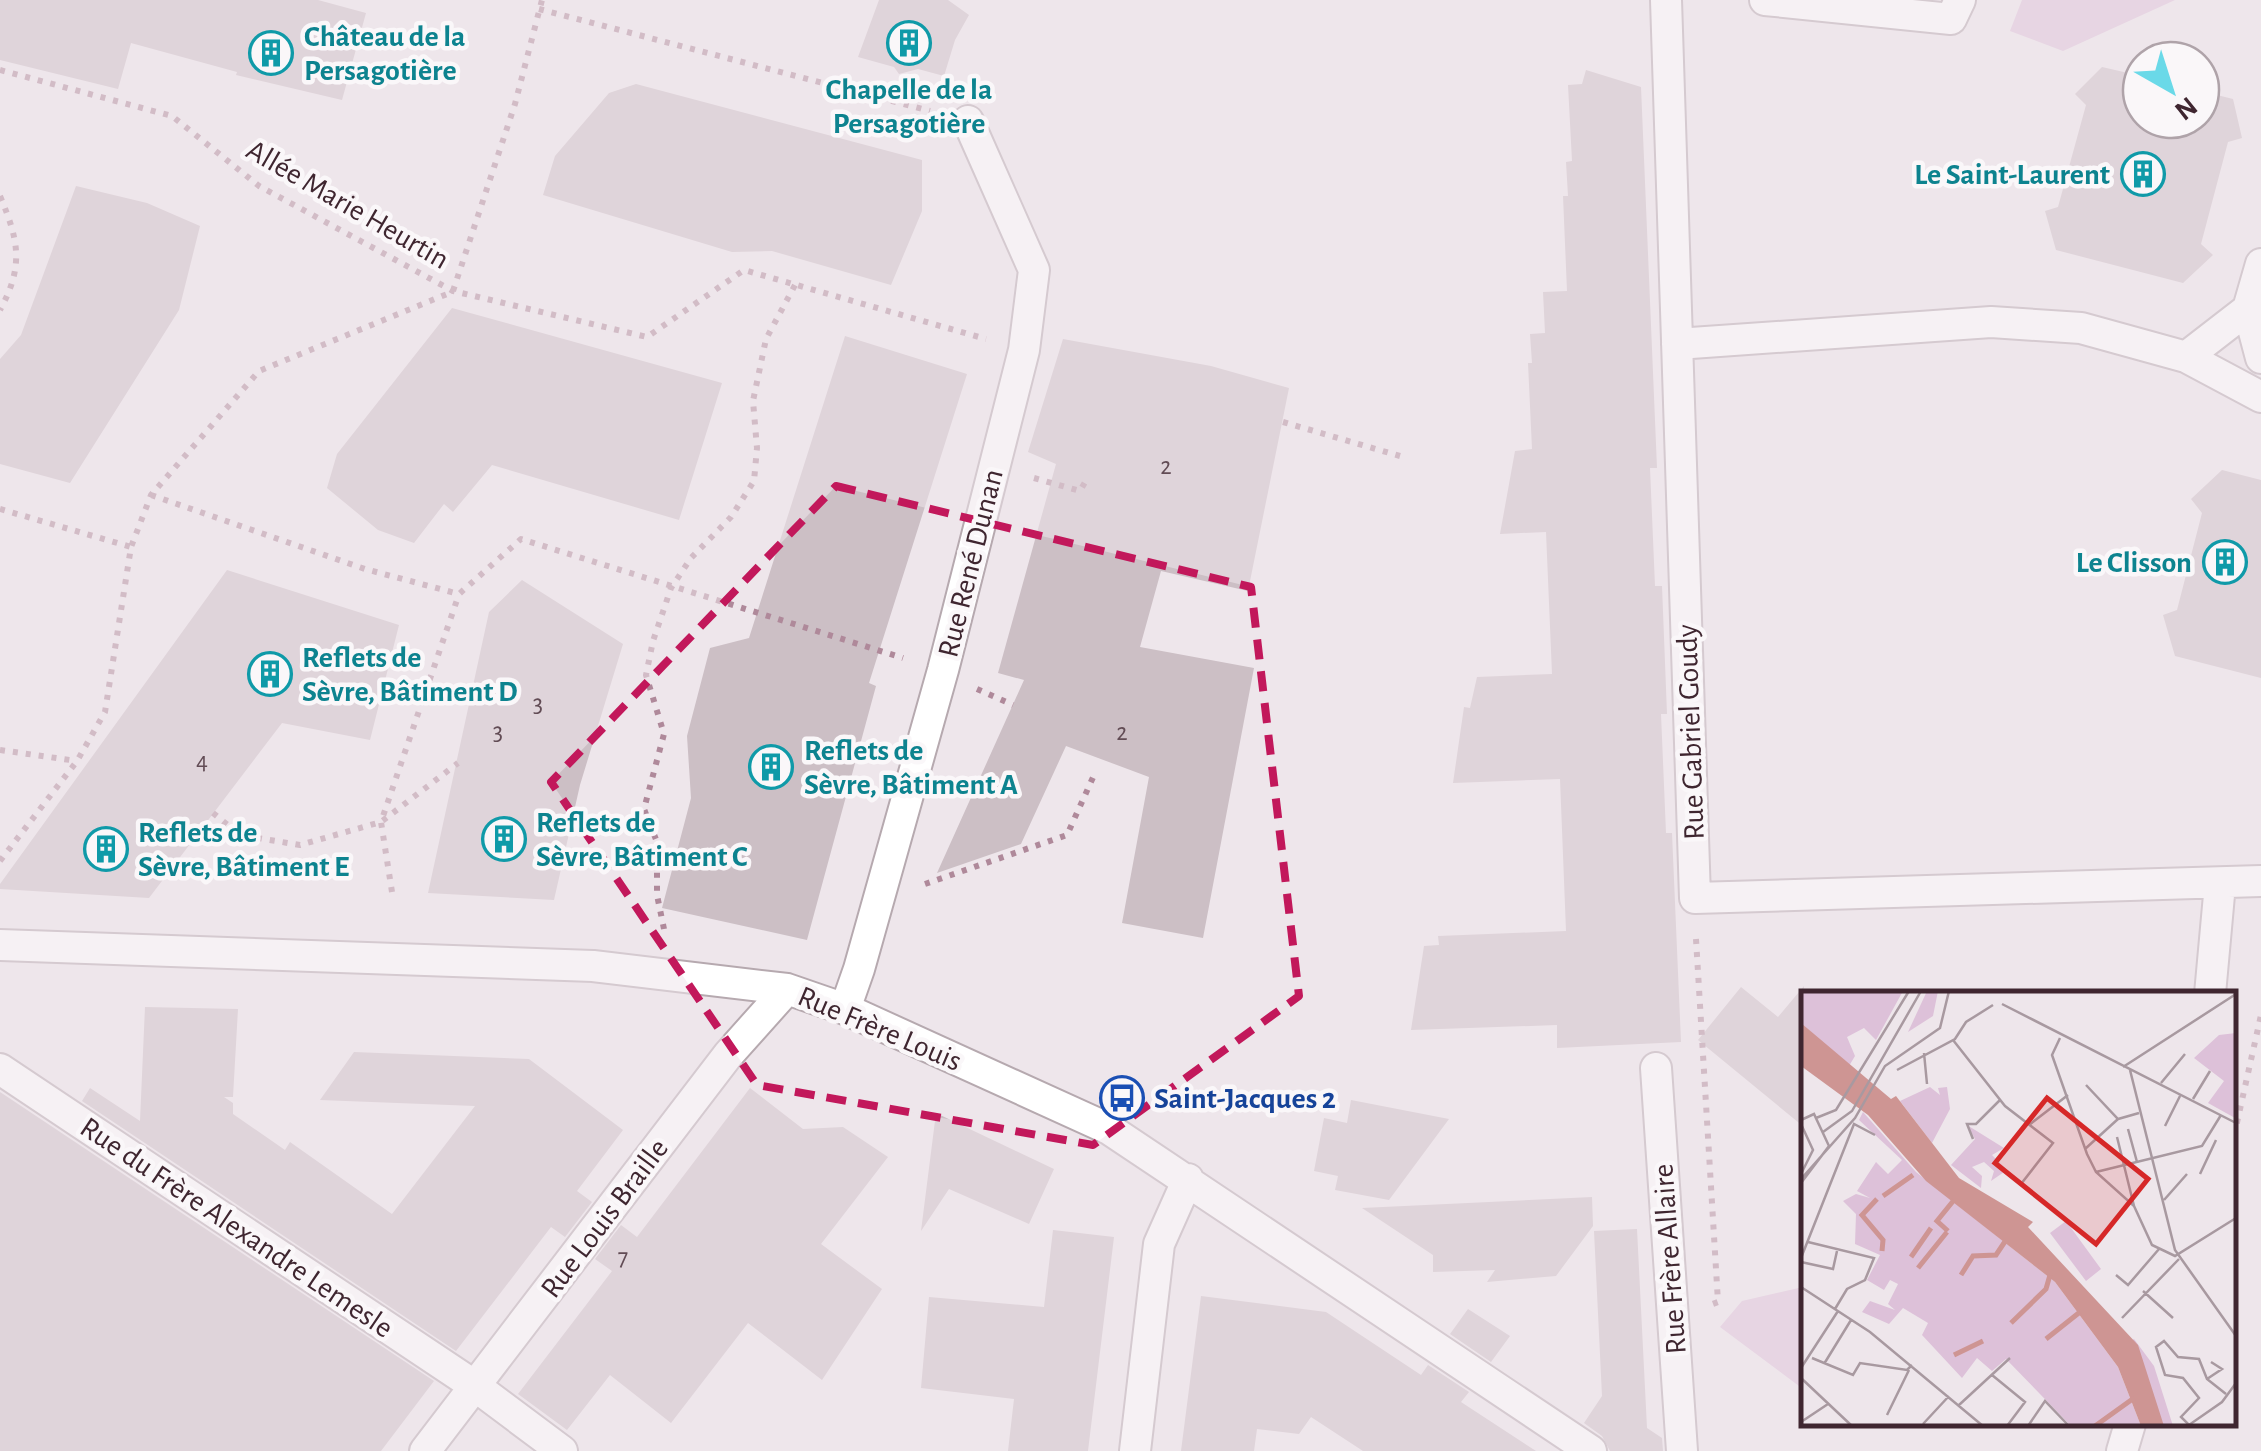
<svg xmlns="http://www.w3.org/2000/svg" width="2261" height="1451" viewBox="0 0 2261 1451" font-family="'Alegreya Sans',sans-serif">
  <rect width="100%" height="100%" fill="#eee6eb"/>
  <!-- green -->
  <path fill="#ddc1d9" d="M2022,0H2175L2063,51L2010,31Z
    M1803,1287H1804L1803,1389L1720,1327L1742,1301Z"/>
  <!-- building -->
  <path fill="#ccbfc5" d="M0,0H318L366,13L342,100L236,75L237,72L131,43L118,89L0,60Z
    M879,0H948L969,15L955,40L944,76L918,69L899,74L894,67L858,57Z
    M2102,67L2141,76V120H2201V91L2233,99L2242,138L2228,142L2201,244L2213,255L2183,283L2056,250L2045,211L2058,207L2086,105L2075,94Z
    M1586,70L1641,87L1657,468H1650L1655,586H1662L1667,714H1661L1666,833H1672L1681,1042L1557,1048V1025L1411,1030L1424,946L1439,945L1438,936L1566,931L1560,779L1453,783L1464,707L1470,708L1477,677L1552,674L1546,532L1500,534L1515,451L1532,449L1528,363H1532L1530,334L1545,333L1543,292L1567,291L1563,196H1568L1566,162L1572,161L1568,85L1582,84Z
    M636,84L922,160V211L891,285L772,251L732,252L543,195L555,156L609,93Z
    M76,186L147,203L200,226L179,310L70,483L0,464V359L21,335Z
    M452,308L722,383L679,520L492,465L453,512L444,504L414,543L378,530L327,488L337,454Z
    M845,336L967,374L869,683L876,686L807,940L662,908L691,798L687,736L710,648L749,638Z
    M1063,339L1211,366L1289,388L1248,591L1161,571L1140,647L1254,668L1203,938L1122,923L1149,777L1066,746L1021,844L937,873L1024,680L998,673L1056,464L1028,452Z
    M2222,470L2261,480V678L2175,656L2163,615L2177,610L2202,513L2191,499Z
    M227,570L399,625L370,740L282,723L149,898L0,889V884Z
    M522,580L623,644L580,785L554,900L428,893L489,612Z
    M1804,986V1127L1698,1040L1741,987L1778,1017Z
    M145,1007L238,1009L233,1097H224L233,1103V1114L285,1150L290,1142L392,1214L475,1106L320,1100L354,1052L529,1059L623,1130L577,1191L592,1202L565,1237L551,1227L456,1351L82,1101L90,1088L140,1121Z
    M750,1088L803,1129L843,1127L888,1157L821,1244L882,1289L822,1380L748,1323L671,1423L610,1375L567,1430L518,1394L612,1271L595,1259L621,1225L637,1237Z
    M0,1092L434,1381L381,1451H0Z
    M1351,1100L1449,1119L1389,1200L1335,1190L1338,1176L1314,1171L1324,1118L1347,1123Z
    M936,1113L1054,1169L1029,1224L949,1189L921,1231Z
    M1592,1197L1593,1226L1556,1276L1487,1282L1495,1270L1433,1272V1255L1362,1208Z
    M1637,1229L1647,1428L1662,1438L1663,1451H1610L1602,1436L1584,1423L1602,1396L1594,1231Z
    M1053,1230L1114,1237L1088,1451H1008L1014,1399L921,1388L929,1297L1044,1307Z
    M1201,1296L1326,1312L1421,1375L1428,1365L1469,1392L1461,1402L1536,1451H1363L1311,1417L1299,1434L1257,1429L1254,1451H1181Z
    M1468,1309L1510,1336L1491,1362L1450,1334Z"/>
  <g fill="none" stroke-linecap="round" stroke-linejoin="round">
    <!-- minor casing -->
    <g stroke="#b6a9af" stroke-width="34">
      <path id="minor" d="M1666,0L1695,898L2261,881
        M1765,0L1951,19L1960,0
        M2261,264L2248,309L2261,358
        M1677,344L1991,322L2081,328L2186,357L2261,397
        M2186,357L2248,309
        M0,945L593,966L787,989L845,1009L1109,1129L1591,1451
        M2210,994L2220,884
        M845,1009L859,969L943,670L1024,350L1034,270L968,121
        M1656,1068L1682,1451
        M0,1069L475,1386L562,1451
        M425,1451L728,1055L787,989
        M1135,1451L1159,1244L1188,1179
        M2122,1451L2130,1424"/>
    </g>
    <!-- path -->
    <path stroke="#af899a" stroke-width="6" stroke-dasharray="5 8" stroke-linecap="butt" d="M539,9L930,111
      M0,70L172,116L259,186L453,291L647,337L744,270L986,339
      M0,196C19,241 24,266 0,310
      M453,291L515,104L542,0
      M1283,422L1400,456
      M1034,478L1080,491L1088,477
      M151,495L365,569L459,594L521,539L903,658
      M0,509L131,547
      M977,689L1013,705
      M0,750L77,761
      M213,813L240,835L300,845L381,822L458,763
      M0,861L77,761L105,712L131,547L151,495L259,371L452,292
      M925,884L1067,835L1095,773
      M392,892L381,822L459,594
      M664,929L657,895V842L644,809L664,734L646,675L653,641L671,588L691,558L731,517L754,481L757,448L753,401L766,339L795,285
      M1696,939L1718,1302L1710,1305
      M2234,1136L2261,1015"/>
    <!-- minor -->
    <use href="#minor" stroke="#fff" stroke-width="30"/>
  </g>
  <!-- marked area -->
  <path d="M0 0H2261V1451H0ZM836,486L1251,587L1299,996L1093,1145L757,1085L551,782Z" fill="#eee6eb" fill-opacity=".55" fill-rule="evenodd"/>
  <path fill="none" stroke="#c2185b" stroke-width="8" stroke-dasharray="20 12" stroke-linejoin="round" d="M836,486L1251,587L1299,996L1093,1145L757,1085L551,782Z"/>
  <!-- icons -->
  <defs>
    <g id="building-ring" transform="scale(2.25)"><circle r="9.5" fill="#faf7f9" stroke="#0f9aa8" stroke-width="1.5"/><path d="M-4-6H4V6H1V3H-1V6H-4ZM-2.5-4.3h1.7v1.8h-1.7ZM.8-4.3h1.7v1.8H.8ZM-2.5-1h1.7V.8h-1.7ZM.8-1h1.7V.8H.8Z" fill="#0f9aa8"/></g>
    <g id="bus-ring" transform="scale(2.25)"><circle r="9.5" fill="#faf7f9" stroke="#1a4fb4" stroke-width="1.5"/><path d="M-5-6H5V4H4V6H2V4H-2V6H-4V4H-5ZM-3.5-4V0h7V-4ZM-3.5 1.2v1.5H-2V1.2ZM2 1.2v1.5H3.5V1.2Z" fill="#1a4fb4"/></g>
  </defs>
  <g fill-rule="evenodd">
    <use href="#building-ring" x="909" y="43"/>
    <use href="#building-ring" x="271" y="53"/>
    <use href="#building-ring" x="2143" y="174"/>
    <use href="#building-ring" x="2225" y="562"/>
    <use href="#building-ring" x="270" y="674"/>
    <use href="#building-ring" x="771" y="767"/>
    <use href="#building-ring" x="504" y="839"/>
    <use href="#building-ring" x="106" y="849"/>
    <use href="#bus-ring" x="1122" y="1098"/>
  </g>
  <g text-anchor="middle" stroke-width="9" stroke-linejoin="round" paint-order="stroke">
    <!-- number labels -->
    <g font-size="25" fill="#624c55">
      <text x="1166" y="474">2</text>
      <text x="538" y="712">3</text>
      <text x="498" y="740">3</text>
      <text x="1122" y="740">2</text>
      <text x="202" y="769">4</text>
      <text x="623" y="1265">7</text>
    </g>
    <!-- culture labels -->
    <g font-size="30" font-weight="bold" fill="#0d838f" stroke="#faf7f9" text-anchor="start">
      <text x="304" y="46">Château de la<tspan x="304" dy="34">Persagotière</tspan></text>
      <text x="909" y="99" text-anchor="middle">Chapelle de la<tspan x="909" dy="34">Persagotière</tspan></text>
      <text x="2110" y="184" text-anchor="end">Le Saint-Laurent</text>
      <text x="2192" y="572" text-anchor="end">Le Clisson</text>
      <text x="302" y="667">Reflets de<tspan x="302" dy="34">Sèvre, Bâtiment D</tspan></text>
      <text x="804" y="760">Reflets de<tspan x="804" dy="34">Sèvre, Bâtiment A</tspan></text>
      <text x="536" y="832">Reflets de<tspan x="536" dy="34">Sèvre, Bâtiment C</tspan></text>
      <text x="138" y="842">Reflets de<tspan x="138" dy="34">Sèvre, Bâtiment E</tspan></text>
    </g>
    <!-- street labels -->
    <g font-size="30" fill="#3f2630" stroke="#faf7f9">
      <text transform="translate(348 204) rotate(30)" y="10">Allée Marie Heurtin</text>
      <text transform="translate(970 563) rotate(-76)" y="10">Rue René Dunan</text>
      <text transform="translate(1690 732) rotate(-92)" y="10">Rue Gabriel Goudy</text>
      <text transform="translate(880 1028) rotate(23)" y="10">Rue Frère Louis</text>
      <text transform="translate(604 1218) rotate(-53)" y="10">Rue Louis Braille</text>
      <text transform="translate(237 1227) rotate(34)" y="10">Rue du Frère Alexandre Lemesle</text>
      <text transform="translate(1669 1259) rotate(-94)" y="10">Rue Frère Allaire</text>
    </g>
    <!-- transit labels -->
    <g font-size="30" font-weight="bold" fill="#164399" stroke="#faf7f9" text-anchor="start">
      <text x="1154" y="1108">Saint-Jacques 2</text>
    </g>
  </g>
  <!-- overview -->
  <g transform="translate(1801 991)">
    <rect width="435" height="435" fill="#eee6eb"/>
    <path d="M0,0H102L75,49L63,37L46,46L54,65L48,75L0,32ZM126,0H137L132,25L107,41ZM435,42V126L434,127L407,112L423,90L393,67L418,44ZM129,96L139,104L137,97L146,96L149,118L131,152L99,110ZM62,121L115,181L254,291L317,376L340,435H270L205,368L191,380L176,367L161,387L121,344L127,332L102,317L88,333L61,321L69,310L94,319L87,313L97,293L89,289L83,299L66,289L79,264L54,253L55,223L42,210L55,203L69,207L56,200L75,171L87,183L101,169L58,129ZM166,134L203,157L191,164L206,179L190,190L193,180L183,171L171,176L181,185L180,197L150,174L174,148ZM265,230L300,278L285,290L249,242ZM333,348L353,375L372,435H363L328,351Z" fill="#ddc1d9"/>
    <path d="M0,32L90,108L95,105L158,187L232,231L227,236L337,354L363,435H340L317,376L254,291L125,190L67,124L0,75Z" fill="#ce9593"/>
    <path fill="none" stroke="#ce9593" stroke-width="5" d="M82,205L112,184M76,208L61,224L82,249L81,260M147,240L136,230L153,209M110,266L130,237M117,277L146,241M160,284L172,265L195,264L205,249M210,332L245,298L249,284M245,348L279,321M153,364L182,350M294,435L333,407"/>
    <path fill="none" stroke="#a899a0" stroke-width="2.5" d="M201,13L435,132M259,47L251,64L286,163L295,181L333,215L351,254L374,265L435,227M152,49L204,115L252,152L220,193L207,183M123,62L126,93M322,76L435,3M96,79L154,48L165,31L192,14M329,79L374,259L435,345M360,92L384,63M285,94L317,128L338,122M392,108L409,80M15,127L35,119L108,0M0,129L13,123L28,155L0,192M0,133L12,159L0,183M228,134L267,104M364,135L379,105M327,138L336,171M22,141L51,120L120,0M316,146L333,215M172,148L166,133H175L199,109M284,158L317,128M295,181L401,155L420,124M399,183L415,149M0,188L54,127L84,75L139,37L148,0M363,209L386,183M7,251L73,267L64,289L46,298L34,318M0,267L53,133L74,144M0,271L32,278L36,260M315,284L327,294L358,258M0,296L69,341L182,435M342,300L372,327M321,327L378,268M11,367L52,384L59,372L106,379L111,374M23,373L50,329M0,377L37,320M191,384L224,411L206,435M0,387L51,435M406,388L421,378L410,371M425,403L406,388L398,368L377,366L363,350L355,356L364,384L382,387L398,407L380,426L388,434L421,411L435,392M158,414L209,367M86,424L108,379M0,431L27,413M122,433L148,405M227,435L244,410L268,435"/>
    <path fill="#d62828" fill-opacity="0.15" stroke="#d62828" stroke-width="5" d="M246,107L347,188L295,253L194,172Z"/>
    <rect width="435" height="435" fill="none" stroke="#3f2630" stroke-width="5"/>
  </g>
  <!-- north arrow -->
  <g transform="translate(2171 90) rotate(141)"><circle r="48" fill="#faf7f9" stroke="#afa3a9" stroke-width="2.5"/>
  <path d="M0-8L18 38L0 25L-18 38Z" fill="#6ad9e8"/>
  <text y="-15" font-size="28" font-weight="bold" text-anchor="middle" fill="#3f2630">N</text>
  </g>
</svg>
